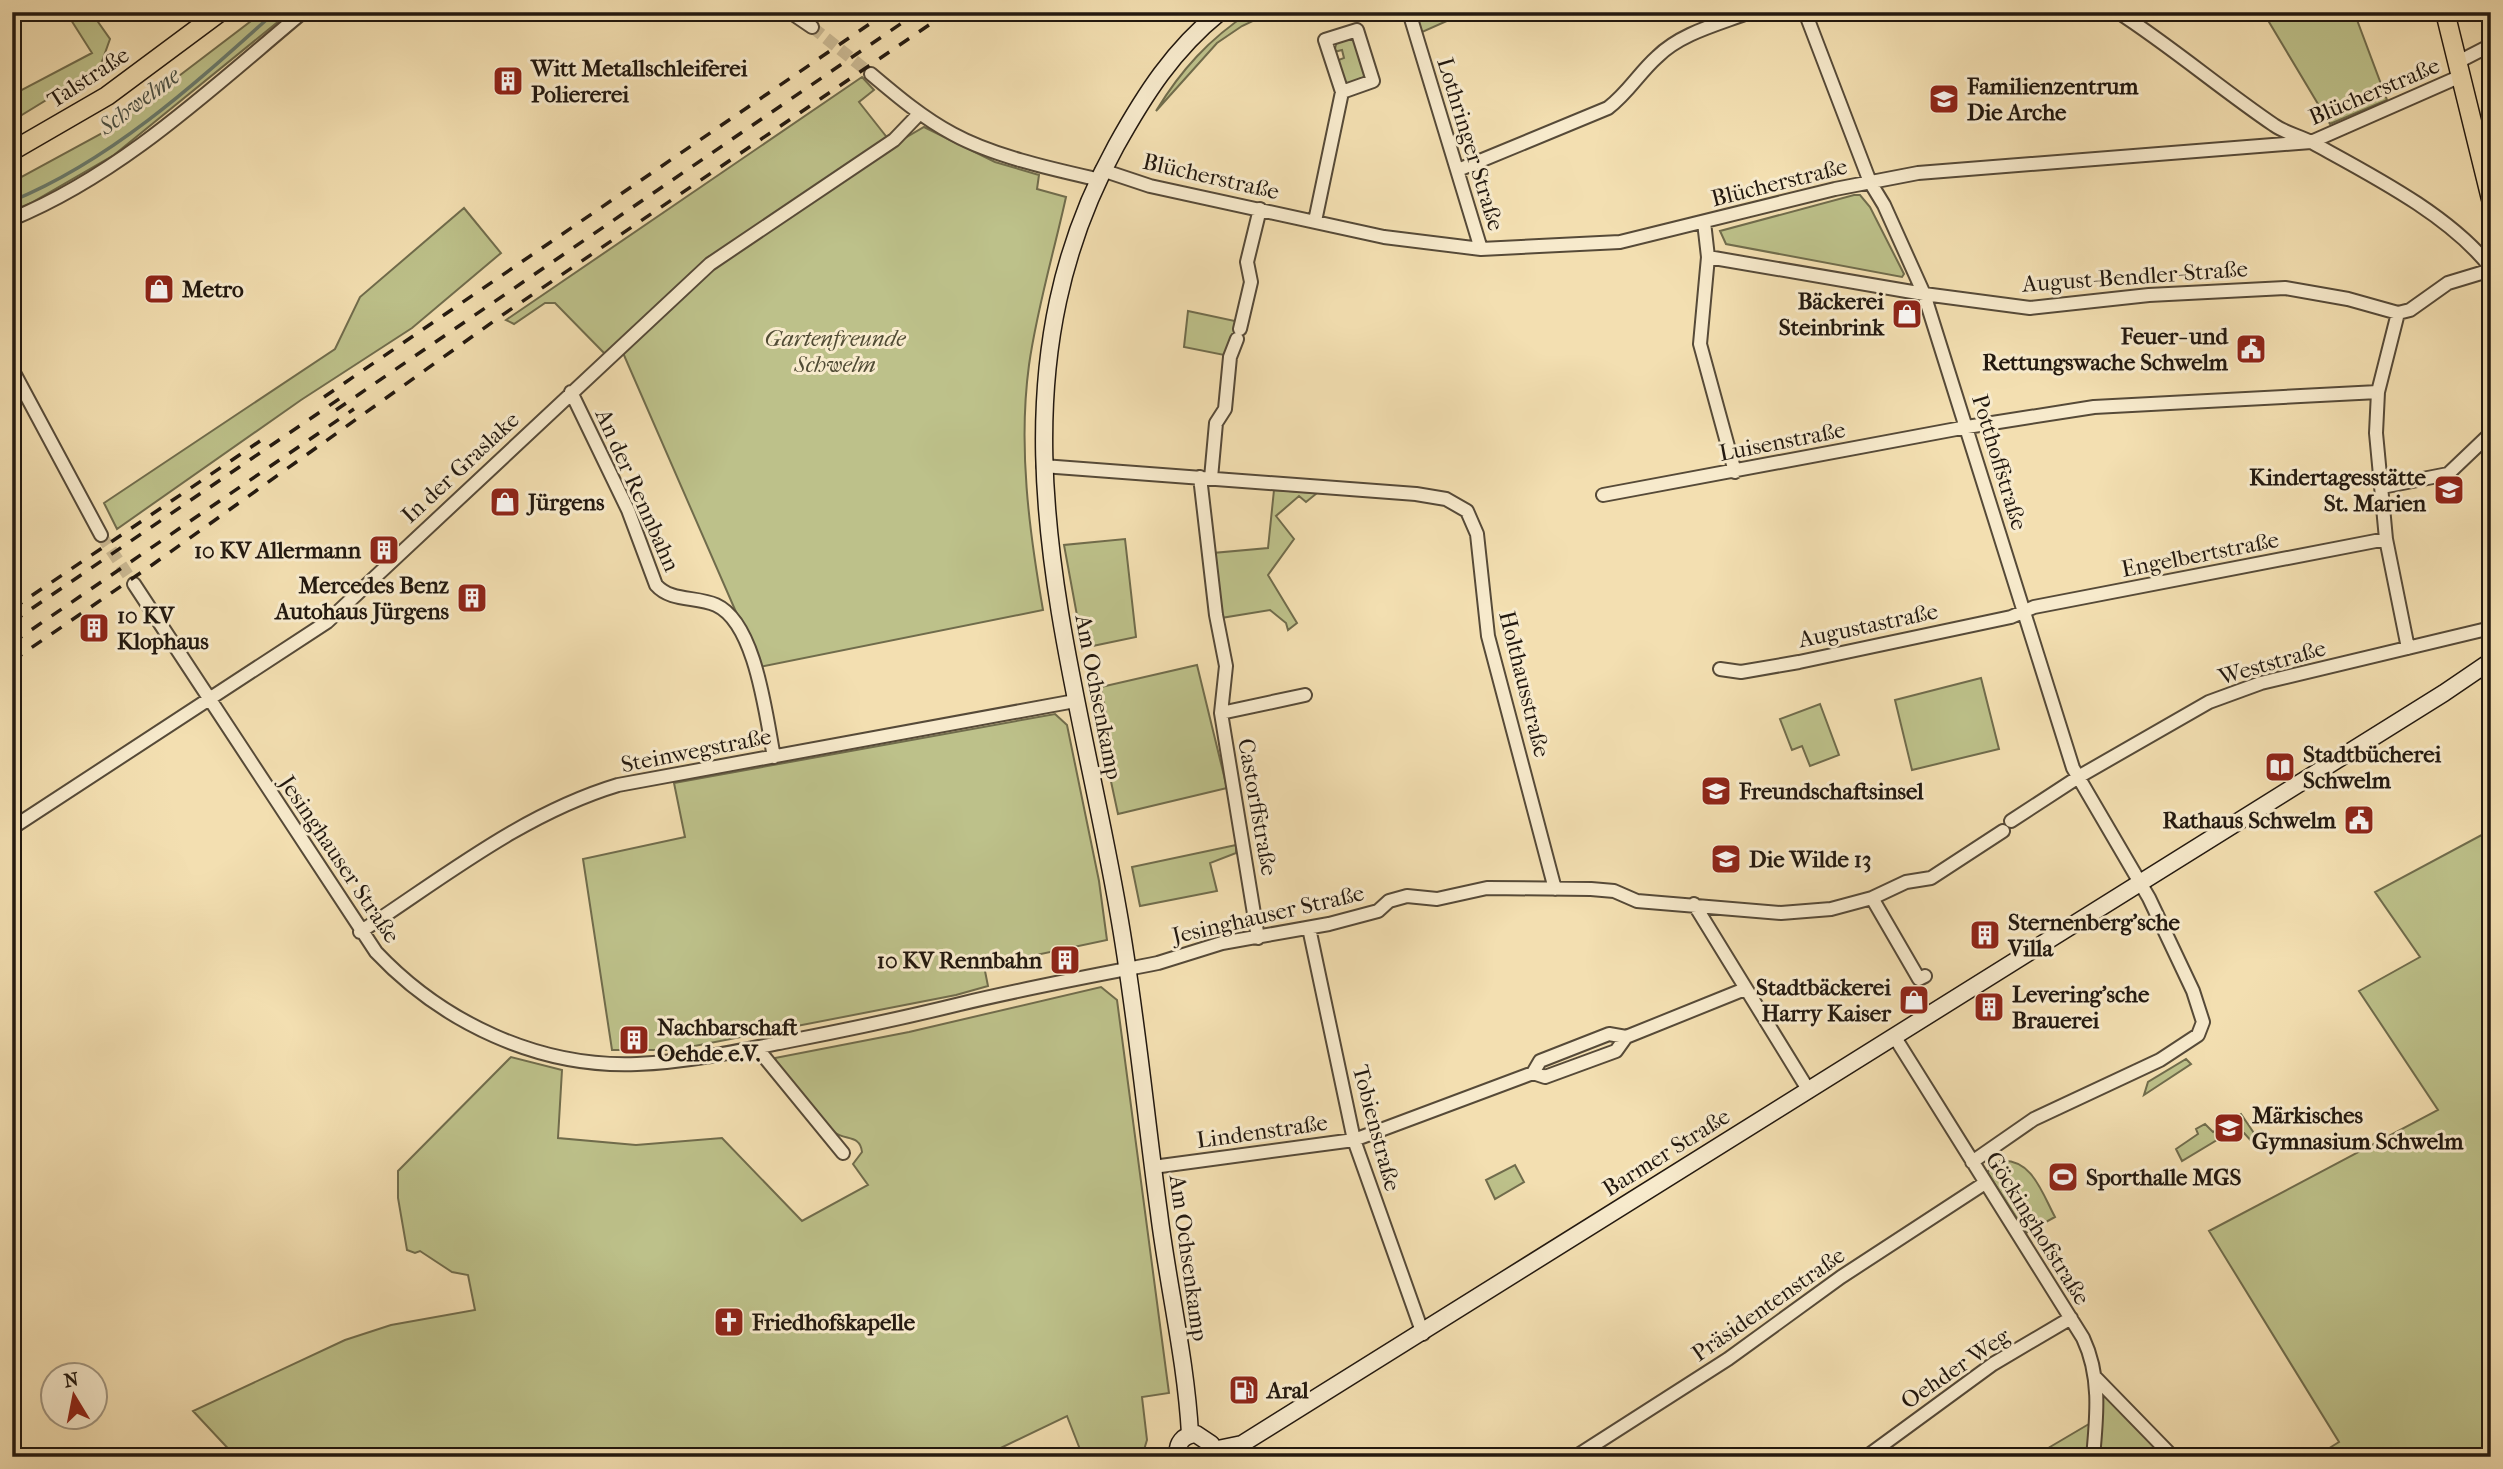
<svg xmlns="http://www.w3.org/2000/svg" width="2503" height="1469" viewBox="0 0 2503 1469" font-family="'IM FELL French Canon',serif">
  <rect width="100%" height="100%" fill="#f3dfb1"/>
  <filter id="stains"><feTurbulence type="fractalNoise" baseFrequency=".00286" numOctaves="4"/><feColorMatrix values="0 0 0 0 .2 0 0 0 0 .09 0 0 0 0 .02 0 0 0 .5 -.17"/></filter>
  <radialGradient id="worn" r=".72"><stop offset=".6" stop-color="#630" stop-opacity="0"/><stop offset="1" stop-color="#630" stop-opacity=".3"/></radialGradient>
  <!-- green -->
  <path fill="#bdc18a" stroke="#706c4c" stroke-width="2" d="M66,12H91L110,39L100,67L12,121V95L92,53Z
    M263,12H290L114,155L31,203L12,211V182L108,130Z
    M1250,12H1272L1242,26L1217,43L1156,111C1181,70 1209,39 1250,12Z
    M1413,12H1467L1420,33Z
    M2263,12H2354L2387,100L2330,124Z
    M1349,37L1355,40L1366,75L1346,87L1336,61L1344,58L1342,50L1334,52L1337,41Z
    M862,77L874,90L859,102L893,145L924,127L995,162L1039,175L1037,189L1066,197C1054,252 1037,308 1029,365C1018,446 1029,530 1043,610L760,667L620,346L608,357L555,303H545L514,324L506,320Z
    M1854,195H1860L1870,207L1904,274L1902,277L1726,244L1720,231Z
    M464,208L501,253L412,328L301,400L117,529L104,503L335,349L360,297Z
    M1188,311L1235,321V337L1224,355L1184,347Z
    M1274,490L1317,493L1306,502L1299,496L1276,516L1294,539L1268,575L1297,623L1288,630L1286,623L1270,610L1221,618L1213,553L1268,548Z
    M1125,539L1136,637L1083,648L1064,545Z
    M1197,665L1227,788L1118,814L1098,721L1107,719L1101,687Z
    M1981,678L1999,749L1912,770L1895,700Z
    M1820,704L1839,755L1810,766L1802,746L1792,750L1780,719Z
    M1055,714L1067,725L1099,881L1107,940L984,966L988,986L956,995L674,1050H612L583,859L685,837L674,783Z
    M2491,830V1457H2315L2339,1442L2209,1231L2438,1110L2359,991L2420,957L2375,892Z
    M1236,845V853L1210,863L1217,891L1140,906L1132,867Z
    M1101,987L1117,1000L1169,1393L1142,1397L1147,1440L1143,1453L1136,1457H1083L1067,1416L982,1457H236L193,1411L345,1340L391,1325L475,1310L468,1275L452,1272L420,1251L415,1253L407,1250L398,1198V1171L511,1057L562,1070L558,1138L636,1145L722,1138L802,1221L868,1185L853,1164L862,1152C860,1134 845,1141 834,1132C812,1113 795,1086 777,1064L775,1058L909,1032Z
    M2186,1059L2191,1064L2144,1095L2148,1082Z
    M2241,1114L2258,1139L2253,1143L2244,1133L2232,1131L2182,1161L2176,1149L2198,1134L2196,1129L2205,1124L2213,1132Z
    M2000,1161C2032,1158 2042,1193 2055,1217L2026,1233L1987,1172Z
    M1515,1165L1524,1182L1495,1199L1486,1180Z
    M2100,1382L2178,1457H2033L2094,1421Z"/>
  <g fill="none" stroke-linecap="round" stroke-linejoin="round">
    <!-- stream -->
    <path stroke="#6b7b6d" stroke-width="3.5" d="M12,201C112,160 196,83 275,12"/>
    <!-- street-tunnel -->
    <path stroke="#c9b791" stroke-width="12" stroke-dasharray="12 6" stroke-linecap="butt" d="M812,27L871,74
      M101,535L134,584"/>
    <!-- street casing -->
    <g stroke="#564a38" stroke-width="16">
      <path id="street" d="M790,12L812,27
        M1409,12L1481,249
        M1805,12L1870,182L1884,205L1924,294L2073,768L2149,898L2193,991L2203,1022L2198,1035L2160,1060L2034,1119L1972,1162
        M2118,12C2172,47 2221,89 2274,125C2285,133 2300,136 2313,143C2371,175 2450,215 2491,268
        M2458,62L2491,45
        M871,74C897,96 923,118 953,134C993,156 1052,169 1096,179
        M1102,170L1150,186L1384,237L1481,249L1620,242L1835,189L1918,173L2311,142L2461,76
        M1458,170L1608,108C1628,93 1639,73 1657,57C1681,33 1719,24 1750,12
        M12,219C122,174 213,87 303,12
        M1315,221L1342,92L1373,81L1357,30L1325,40L1342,92
        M1704,222L1708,257L1700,344L1735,472
        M1708,257L1924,294L2030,308L2149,295L2285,288L2348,299L2398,313
        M1240,329L1251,282L1247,262L1260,209
        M12,369L101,535
        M571,392L628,510L656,585C671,602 696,596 716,605C756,623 766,717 774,757
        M1043,466L1416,494L1446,499L1467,511L1477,534L1488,636L1555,889
        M1200,477L1216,615L1226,666L1221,713L1258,938
        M1211,478L1216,423L1225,409L1230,357L1237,339
        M2382,487L2448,474L2491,433
        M1603,495L1967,427L2094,407L2378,392
        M134,584L376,952C442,1022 538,1068 637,1064C688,1062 739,1051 789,1041C846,1030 903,1018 960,1004C1026,988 1092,976 1158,963L1222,943L1329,924L1378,911L1389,901L1407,896L1437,899L1487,888L1591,889L1614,891L1637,901L1781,913L1831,909L1872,898L1919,979L1925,976
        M2408,648L2386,539L2376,433L2378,392L2398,313L2410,310L2448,283L2491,270
        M1720,669L1741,672L1799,662L2011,617L2034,607L2386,539
        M1221,713L1305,695
        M2011,821L2080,776L2209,702L2261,683L2491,628
        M12,828L327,622L710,264L894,140L919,114
        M1872,898L1906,882L1931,878L2003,831
        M1694,904L1809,1091
        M1309,928L1354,1140L1423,1334
        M360,932C443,878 522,814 618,785L1075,701
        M1894,1036L2083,1338C2101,1376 2097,1415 2093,1457
        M757,1048L843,1153
        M1533,1073L1540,1061L1609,1034L1626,1037
        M1153,1167L1354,1140L1533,1073L1545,1077L1616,1051L1626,1037L1745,989
        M2096,1378L2173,1457
        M1575,1457L1728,1359L1841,1277L1985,1183
        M1866,1457L1993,1364L2071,1318"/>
    </g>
    <!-- secondary casing -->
    <g stroke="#22180f" stroke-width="19">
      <path id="secondary" d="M1190,1434C1186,1360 1168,1286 1159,1213C1145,1112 1136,1010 1118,910C1073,650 978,397 1116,146C1145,94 1173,50 1220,12
        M1213,1450L1242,1444L2444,693L2491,661
        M1178,1457C1176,1443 1183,1435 1196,1434L1211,1444L1212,1457"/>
    </g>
    <!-- primary casing -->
    <g stroke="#22180f" stroke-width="21">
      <path id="primary" d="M2445,12L2491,199
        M12,151L107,96L220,12"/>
    </g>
    <!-- street -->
    <use href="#street" stroke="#f7eacc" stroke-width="12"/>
    <!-- secondary -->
    <use href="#secondary" stroke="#f7eacc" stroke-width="16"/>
    <!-- primary -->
    <use href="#primary" stroke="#f3dfb1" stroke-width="18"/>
    <!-- rail -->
    <path stroke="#22180f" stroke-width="3.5" stroke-dasharray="12 12" stroke-linecap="butt" d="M324,397L887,12
      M336,410L918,12
      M12,609L260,441
      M12,622L342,397
      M12,643L354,409
      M12,661L152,565L501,316L948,12"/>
  </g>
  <!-- icons -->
  <defs>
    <g id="building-square" transform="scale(1.575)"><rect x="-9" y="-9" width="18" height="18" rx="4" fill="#8f2418" stroke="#f7eacc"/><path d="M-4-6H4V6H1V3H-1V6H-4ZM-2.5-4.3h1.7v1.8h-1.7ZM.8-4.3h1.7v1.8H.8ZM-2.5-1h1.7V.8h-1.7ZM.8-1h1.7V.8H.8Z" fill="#fff"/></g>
    <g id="school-square" transform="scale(1.575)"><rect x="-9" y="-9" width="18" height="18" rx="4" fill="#8f2418" stroke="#f7eacc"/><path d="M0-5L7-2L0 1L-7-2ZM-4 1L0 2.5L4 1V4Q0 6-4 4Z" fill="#fff"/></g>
    <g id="shop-square" transform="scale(1.575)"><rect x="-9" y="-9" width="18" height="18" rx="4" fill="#8f2418" stroke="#f7eacc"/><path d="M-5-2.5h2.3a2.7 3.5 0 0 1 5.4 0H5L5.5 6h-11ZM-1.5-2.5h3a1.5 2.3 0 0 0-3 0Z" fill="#fff"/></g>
    <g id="civic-square" transform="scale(1.575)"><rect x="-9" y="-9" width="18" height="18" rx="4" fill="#8f2418" stroke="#f7eacc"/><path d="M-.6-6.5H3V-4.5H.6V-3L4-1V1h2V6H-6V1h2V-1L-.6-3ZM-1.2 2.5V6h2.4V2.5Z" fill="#fff"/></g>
    <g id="library-square" transform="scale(1.575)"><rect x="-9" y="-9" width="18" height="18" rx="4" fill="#8f2418" stroke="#f7eacc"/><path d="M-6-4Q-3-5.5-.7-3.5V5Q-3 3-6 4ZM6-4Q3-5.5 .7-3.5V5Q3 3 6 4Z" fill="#fff"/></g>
    <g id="stadium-square" transform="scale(1.575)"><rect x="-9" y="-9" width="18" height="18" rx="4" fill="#8f2418" stroke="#f7eacc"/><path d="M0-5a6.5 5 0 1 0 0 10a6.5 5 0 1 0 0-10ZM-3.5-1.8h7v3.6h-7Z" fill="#fff"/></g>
    <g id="church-square" transform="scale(1.575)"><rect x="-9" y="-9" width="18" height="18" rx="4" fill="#8f2418" stroke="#f7eacc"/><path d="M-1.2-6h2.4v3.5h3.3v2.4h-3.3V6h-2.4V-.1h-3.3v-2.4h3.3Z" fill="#fff"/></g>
    <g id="fuel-square" transform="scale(1.575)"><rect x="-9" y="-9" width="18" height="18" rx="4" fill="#8f2418" stroke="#f7eacc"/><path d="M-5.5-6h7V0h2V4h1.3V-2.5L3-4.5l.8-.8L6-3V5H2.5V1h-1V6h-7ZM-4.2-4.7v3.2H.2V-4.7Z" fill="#fff"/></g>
  </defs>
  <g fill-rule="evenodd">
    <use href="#building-square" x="508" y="81"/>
    <use href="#school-square" x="1944" y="99"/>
    <use href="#shop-square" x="159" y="289"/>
    <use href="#shop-square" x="1907" y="314"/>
    <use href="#civic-square" x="2251" y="349"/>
    <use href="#school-square" x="2449" y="490"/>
    <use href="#shop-square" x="505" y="502"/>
    <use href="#building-square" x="384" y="550"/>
    <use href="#building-square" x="472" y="598"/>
    <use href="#building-square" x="94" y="628"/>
    <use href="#library-square" x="2280" y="767"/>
    <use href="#school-square" x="1716" y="791"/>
    <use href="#civic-square" x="2359" y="820"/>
    <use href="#school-square" x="1726" y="859"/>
    <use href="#building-square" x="1985" y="935"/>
    <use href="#building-square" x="1065" y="960"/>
    <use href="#shop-square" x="1914" y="1000"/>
    <use href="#building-square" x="1989" y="1007"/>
    <use href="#building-square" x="634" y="1040"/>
    <use href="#school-square" x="2229" y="1128"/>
    <use href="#stadium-square" x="2063" y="1177"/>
    <use href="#church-square" x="729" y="1322"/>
    <use href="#fuel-square" x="1244" y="1390"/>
  </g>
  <g text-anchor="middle" stroke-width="6" stroke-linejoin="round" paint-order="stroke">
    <!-- poi labels -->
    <g font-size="23" font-weight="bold" fill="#22180f" stroke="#f7eacc" text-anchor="start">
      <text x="531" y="76">Witt Metallschleiferei<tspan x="531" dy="26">Poliererei</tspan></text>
      <text x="1967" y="94">Familienzentrum<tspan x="1967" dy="26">Die Arche</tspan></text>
      <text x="182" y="297">Metro</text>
      <text x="1884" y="309" text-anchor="end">Bäckerei<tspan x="1884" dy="26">Steinbrink</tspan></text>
      <text x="2228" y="344" text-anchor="end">Feuer- und<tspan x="2228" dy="26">Rettungswache Schwelm</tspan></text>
      <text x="2426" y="485" text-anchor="end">Kindertagesstätte<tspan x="2426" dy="26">St. Marien</tspan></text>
      <text x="528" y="510">Jürgens</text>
      <text x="361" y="558" text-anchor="end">10 KV Allermann</text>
      <text x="449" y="593" text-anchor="end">Mercedes Benz<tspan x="449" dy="26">Autohaus Jürgens</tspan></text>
      <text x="117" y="623">10 KV<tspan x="117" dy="26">Klophaus</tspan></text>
      <text x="2303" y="762">Stadtbücherei<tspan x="2303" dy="26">Schwelm</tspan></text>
      <text x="1739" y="799">Freundschaftsinsel</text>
      <text x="2336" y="828" text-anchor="end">Rathaus Schwelm</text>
      <text x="1749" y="867">Die Wilde 13</text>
      <text x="2008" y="930">Sternenberg’sche<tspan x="2008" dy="26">Villa</tspan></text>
      <text x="1042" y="968" text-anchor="end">10 KV Rennbahn</text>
      <text x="1891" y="995" text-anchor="end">Stadtbäckerei<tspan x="1891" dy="26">Harry Kaiser</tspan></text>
      <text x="2012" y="1002">Levering’sche<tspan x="2012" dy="26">Brauerei</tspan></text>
      <text x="657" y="1035">Nachbarschaft<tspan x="657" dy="26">Oehde e.V.</tspan></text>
      <text x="2252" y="1123">Märkisches<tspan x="2252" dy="26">Gymnasium Schwelm</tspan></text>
      <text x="2086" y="1185">Sporthalle MGS</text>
      <text x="752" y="1330">Friedhofskapelle</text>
      <text x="1267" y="1398">Aral</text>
    </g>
    <!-- street labels -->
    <g font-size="23" fill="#22180f" stroke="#f7eacc">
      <text transform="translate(88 77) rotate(-33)" y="8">Talstraße</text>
      <text transform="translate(2374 91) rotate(-23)" y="8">Blücherstraße</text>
      <text transform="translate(1471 144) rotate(73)" y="8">Lothringer Straße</text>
      <text transform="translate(1211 176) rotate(13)" y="8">Blücherstraße</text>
      <text transform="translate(1779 182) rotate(-14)" y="8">Blücherstraße</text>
      <text transform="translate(2135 276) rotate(-4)" y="8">August-Bendler-Straße</text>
      <text transform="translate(1782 441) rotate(-11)" y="8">Luisenstraße</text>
      <text transform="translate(2000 462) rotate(73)" y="8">Potthoffstraße</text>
      <text transform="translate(460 467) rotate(-43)" y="8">In der Graslake</text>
      <text transform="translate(638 490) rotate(66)" y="8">An der Rennbahn</text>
      <text transform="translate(2200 554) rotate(-11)" y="8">Engelbertstraße</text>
      <text transform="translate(1868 625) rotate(-12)" y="8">Augustastraße</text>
      <text transform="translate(2272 662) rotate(-16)" y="8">Weststraße</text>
      <text transform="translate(1525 684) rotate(76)" y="8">Holthausstraße</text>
      <text transform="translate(1099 697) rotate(79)" y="8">Am Ochsenkamp</text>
      <text transform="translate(696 750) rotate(-11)" y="8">Steinwegstraße</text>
      <text transform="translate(1258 807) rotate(80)" y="8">Castorffstraße</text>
      <text transform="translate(340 859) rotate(56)" y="8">Jesinghauser Straße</text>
      <text transform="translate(1268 914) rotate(-13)" y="8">Jesinghauser Straße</text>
      <text transform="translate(1377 1128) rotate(75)" y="8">Tobienstraße</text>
      <text transform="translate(1262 1131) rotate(-8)" y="8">Lindenstraße</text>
      <text transform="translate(1666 1152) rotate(-32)" y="8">Barmer Straße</text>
      <text transform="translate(2038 1228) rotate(58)" y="8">Göckinghofstraße</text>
      <text transform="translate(1189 1258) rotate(82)" y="8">Am Ochsenkamp</text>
      <text transform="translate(1768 1304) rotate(-35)" y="8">Präsidentenstraße</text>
      <text transform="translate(1955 1368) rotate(-34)" y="8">Oehder Weg</text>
    </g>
    <!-- park labels -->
    <g font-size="23" font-style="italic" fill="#504b34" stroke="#f7eacc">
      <text x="835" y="346">Gartenfreunde<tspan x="835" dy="26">Schwelm</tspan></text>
    </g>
    <!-- water labels -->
    <g font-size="24" font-style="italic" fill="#4c5246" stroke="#f7eacc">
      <text transform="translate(139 101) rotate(-37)" y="8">Schwelme</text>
    </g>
  </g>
  <!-- margin -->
  <rect width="2503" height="1469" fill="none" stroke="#f3dfb1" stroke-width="42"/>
  <rect x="14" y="14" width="2475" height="1441" fill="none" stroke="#22180f" stroke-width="3.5"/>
  <rect x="21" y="21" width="2461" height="1427" fill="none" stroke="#22180f" stroke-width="2"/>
  <!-- north arrow -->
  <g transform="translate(74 1396) rotate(350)"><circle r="33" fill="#f7eacc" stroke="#a29680" stroke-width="2"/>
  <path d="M0-5L12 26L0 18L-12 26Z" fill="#8f2418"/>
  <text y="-10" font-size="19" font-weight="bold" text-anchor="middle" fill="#22180f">N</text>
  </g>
  <rect width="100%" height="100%" filter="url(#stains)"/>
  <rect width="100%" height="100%" fill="url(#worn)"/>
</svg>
